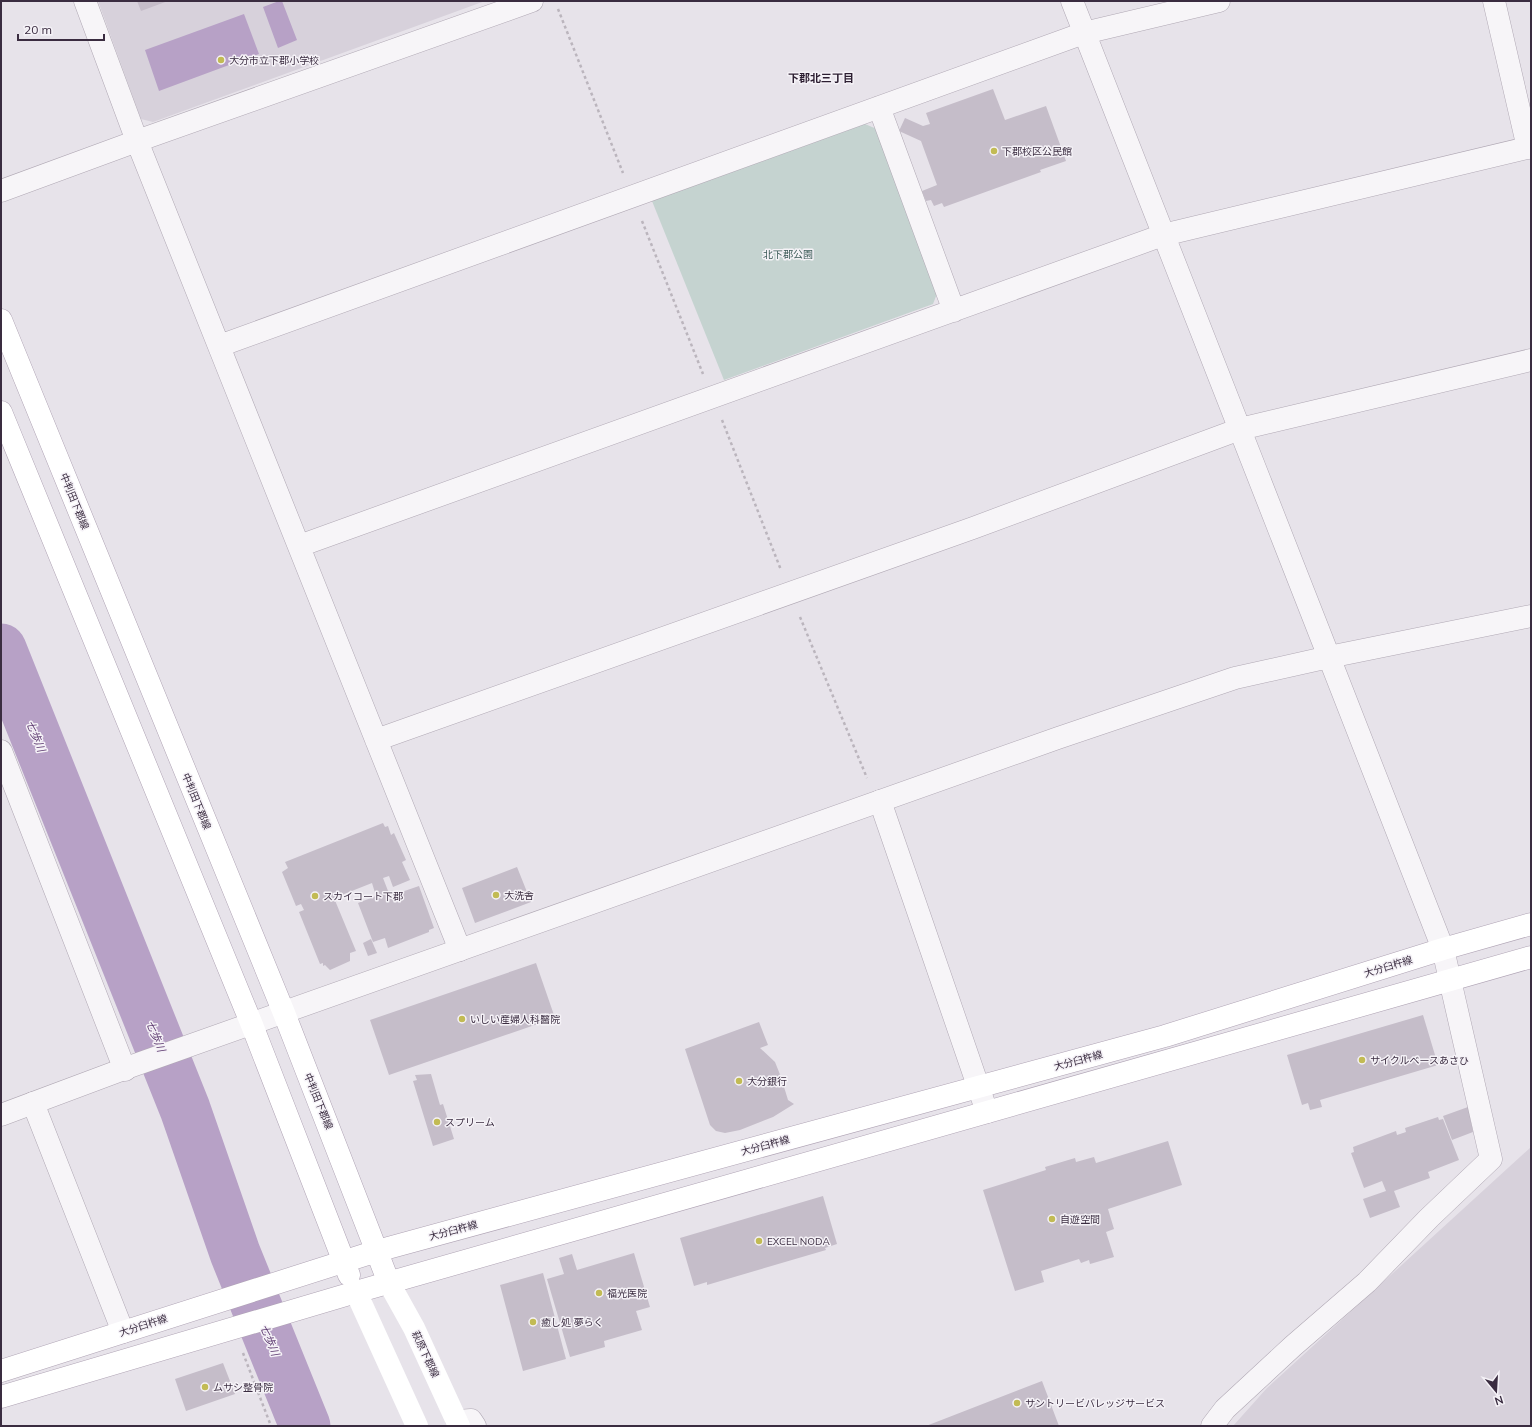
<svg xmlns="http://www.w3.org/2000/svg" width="1532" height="1427" viewBox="0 0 1532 1427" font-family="Mulish,'Noto Sans JP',sans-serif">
  <rect width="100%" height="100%" fill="#e7e3ea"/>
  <!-- built -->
  <path fill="#d7d1db" d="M98,1H485L153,122L141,119Z
    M1531,1147V1426H1233L1267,1388Z"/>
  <!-- green -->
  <path fill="#c5d3d0" d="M865,124L879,130L938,291L933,304L724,380L652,201Z"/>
  <!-- water -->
  <path fill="#b7a1c6" d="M279,1H282L297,40L278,48L263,7Z
    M244,14L259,54L159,91L145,50Z"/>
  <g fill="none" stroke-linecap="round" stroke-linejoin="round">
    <!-- river -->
    <path stroke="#b7a1c6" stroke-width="51" d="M1,649L185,1109L235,1253L305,1426"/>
  </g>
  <!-- building -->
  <path fill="#c5bdc9" d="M137,1H168L141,11Z
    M993,89L1005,120L1046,106L1066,161L1040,170L1041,172L944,207L942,203L934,206L931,200L926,201L922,191L937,185L921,141L899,131L905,118L923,126L930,124L926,113Z
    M383,823L385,827L388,826L391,835L394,833L406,860L402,862L410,880L393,887L389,876L383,878L390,896L419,886L434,928L429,930V932L388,948L385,938L373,942L358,903L376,896L372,883L334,898L356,951L350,953V961L330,970L325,965L323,966V963L320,964L299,912L304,910L301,904L296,906L282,872L288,868L285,862Z
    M517,867L531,902L475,923L462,888Z
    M371,939L377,953L368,956L363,943Z
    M536,963L555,1018L389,1075L370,1020Z
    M1423,1015L1438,1065L1320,1100L1322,1107L1310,1110L1308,1103L1302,1105L1287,1055Z
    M759,1022L768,1045L760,1048L775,1062L781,1077L788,1100L794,1104L773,1117L740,1130L725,1133L716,1131L710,1125L685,1049Z
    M431,1074L440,1105L443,1104L454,1139L433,1146L413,1081L417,1080L415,1075Z
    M1468,1107L1473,1132L1452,1140L1443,1116Z
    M1438,1117L1439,1120L1443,1119L1459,1160L1428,1172L1430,1178L1394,1191L1400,1207L1370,1218L1363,1199L1386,1191L1382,1181L1364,1188L1351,1153L1354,1152L1353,1147L1396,1131L1397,1135L1406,1132L1405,1128Z
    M1168,1141L1182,1185L1108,1209L1114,1229L1106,1232L1114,1257L1090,1264L1089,1260L1081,1263L1079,1259L1041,1271L1044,1282L1015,1291L983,1190L1046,1170L1045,1167L1075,1158L1076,1162L1094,1157L1096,1163Z
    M823,1196L837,1244L825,1248L826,1250L707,1285V1282L694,1286L680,1238Z
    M634,1253L650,1307L636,1311L642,1330L604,1341L605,1347L570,1357L547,1279L564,1274L559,1258L572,1254L577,1270Z
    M543,1273L566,1359L523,1371L500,1285Z
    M223,1363L235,1394L186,1411L175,1379Z
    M1042,1381L1059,1426H926Z"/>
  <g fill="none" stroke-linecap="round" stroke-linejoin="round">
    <!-- minor casing -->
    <g stroke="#b0a8b4" stroke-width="23">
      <path id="minor" d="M85,1L137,141L460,950
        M1072,1L1329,657
        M1494,1L1528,148
        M879,107L954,311
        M1,191L137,141L532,1
        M219,346L1084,33L1219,1
        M299,546L1163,235L1531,147
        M376,740L973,528L1240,429L1531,360
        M1,751L125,1070
        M880,801L987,1112
        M33,1103L123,1332
        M1212,1426L1225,1409L1293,1346L1367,1282L1429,1218L1491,1159L1450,980"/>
    </g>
    <!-- tertiary casing -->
    <g stroke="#b0a8b4" stroke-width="23">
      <path id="tertiary" d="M1329,657L1443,949L1450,980
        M1,1115L132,1066L1058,738L1235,678L1329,657L1531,616
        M457,1421L471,1420L475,1426"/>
    </g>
    <!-- primary casing -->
    <g stroke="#afa3b4" stroke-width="23">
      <path id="primary" d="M1,320L284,1013L389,1283
        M1,412L252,1025L349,1275
        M1,1371L377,1251L1165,1036L1443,949L1531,924
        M1,1397L356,1292L1531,957"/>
    </g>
    <!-- path -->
    <path stroke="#bbb5bd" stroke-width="2.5" stroke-dasharray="3 3" stroke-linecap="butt" d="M558,9L623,173
      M642,221L703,374
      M722,420L781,570
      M800,617L867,778
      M243,1353L271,1426"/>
    <!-- minor -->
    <use href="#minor" stroke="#f7f5f8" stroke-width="22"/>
    <!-- tertiary -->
    <use href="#tertiary" stroke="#f7f5f8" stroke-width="22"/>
    <!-- secondary -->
    <path stroke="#fff" stroke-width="22" d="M389,1283L414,1328L459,1426
      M356,1292L417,1426"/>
    <!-- primary -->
    <use href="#primary" stroke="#fff" stroke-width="22"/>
  </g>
  <!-- markers -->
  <g fill="#c2bb54" stroke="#f5f2f7" stroke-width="1.5">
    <circle cx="221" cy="60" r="4"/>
    <circle cx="994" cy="151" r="4"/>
    <circle cx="496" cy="895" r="4"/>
    <circle cx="315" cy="896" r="4"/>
    <circle cx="462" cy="1019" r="4"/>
    <circle cx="1362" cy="1060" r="4"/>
    <circle cx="739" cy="1081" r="4"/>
    <circle cx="437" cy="1122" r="4"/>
    <circle cx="1052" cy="1219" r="4"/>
    <circle cx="759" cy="1241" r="4"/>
    <circle cx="599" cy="1293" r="4"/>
    <circle cx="533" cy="1322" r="4"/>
    <circle cx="205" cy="1387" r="4"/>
    <circle cx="1017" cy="1403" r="4"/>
  </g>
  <g text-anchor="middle" stroke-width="3" stroke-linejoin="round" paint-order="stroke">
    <!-- poi labels -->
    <g font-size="10" fill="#3a2c40" stroke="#f5f2f7" text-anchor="start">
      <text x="229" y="64">大分市立下郡小学校</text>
      <text x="1002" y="155">下郡校区公民館</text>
      <text x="504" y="899">大洗舎</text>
      <text x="323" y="900">スカイコート下郡</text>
      <text x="470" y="1023">いしい産婦人科醫院</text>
      <text x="1370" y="1064">サイクルベースあさひ</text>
      <text x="747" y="1085">大分銀行</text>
      <text x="445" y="1126">スプリーム</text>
      <text x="1060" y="1223">自遊空間</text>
      <text x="767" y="1245">EXCEL NODA</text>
      <text x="607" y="1297">福光医院</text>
      <text x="541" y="1326">癒し処 夢らく</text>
      <text x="213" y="1391">ムサシ整骨院</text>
      <text x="1025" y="1407">サントリービバレッジサービス</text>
    </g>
    <!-- park labels -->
    <g font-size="10" fill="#3b5a57" stroke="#f5f2f7">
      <text x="788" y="258">北下郡公園</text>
    </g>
    <!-- street labels -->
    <g font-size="10" fill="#3a2c40" stroke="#f5f2f7">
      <text transform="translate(75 501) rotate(68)" y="4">中判田下郡線</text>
      <text transform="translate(197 801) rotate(68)" y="4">中判田下郡線</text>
      <text transform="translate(1388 966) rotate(-17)" y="4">大分臼杵線</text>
      <text transform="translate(1078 1060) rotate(-15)" y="4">大分臼杵線</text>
      <text transform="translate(319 1101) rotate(68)" y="4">中判田下郡線</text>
      <text transform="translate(765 1145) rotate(-15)" y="4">大分臼杵線</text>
      <text transform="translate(453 1230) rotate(-15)" y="4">大分臼杵線</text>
      <text transform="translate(143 1325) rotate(-18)" y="4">大分臼杵線</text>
      <text transform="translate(426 1354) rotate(65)" y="4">萩原下郡線</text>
    </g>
    <!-- neighbourhood labels -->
    <g font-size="11" font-weight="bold" fill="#2c1e31" stroke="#f5f2f7">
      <text x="821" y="82">下郡北三丁目</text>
    </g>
    <!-- water labels -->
    <g font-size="11" font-style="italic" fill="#5d3a70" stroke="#f5f2f7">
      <text transform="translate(36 736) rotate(68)" y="4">七歩川</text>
      <text transform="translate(156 1036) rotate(68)" y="4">七歩川</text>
      <text transform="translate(270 1340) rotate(68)" y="4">七歩川</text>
    </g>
  </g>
  <!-- border -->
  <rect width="1532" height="1427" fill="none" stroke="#3a2c40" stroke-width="4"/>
  <!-- north arrow -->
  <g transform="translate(1496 1391) rotate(162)" stroke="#f5f2f7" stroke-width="3" paint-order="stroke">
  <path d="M0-3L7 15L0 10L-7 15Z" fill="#3a2c40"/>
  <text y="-6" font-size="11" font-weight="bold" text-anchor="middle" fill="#3a2c40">N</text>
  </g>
  <!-- scale -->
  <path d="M18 34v6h86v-6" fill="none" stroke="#3a2c40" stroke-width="2"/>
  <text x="24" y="34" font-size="12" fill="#3a2c40" stroke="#f5f2f7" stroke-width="3" paint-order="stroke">20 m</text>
</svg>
